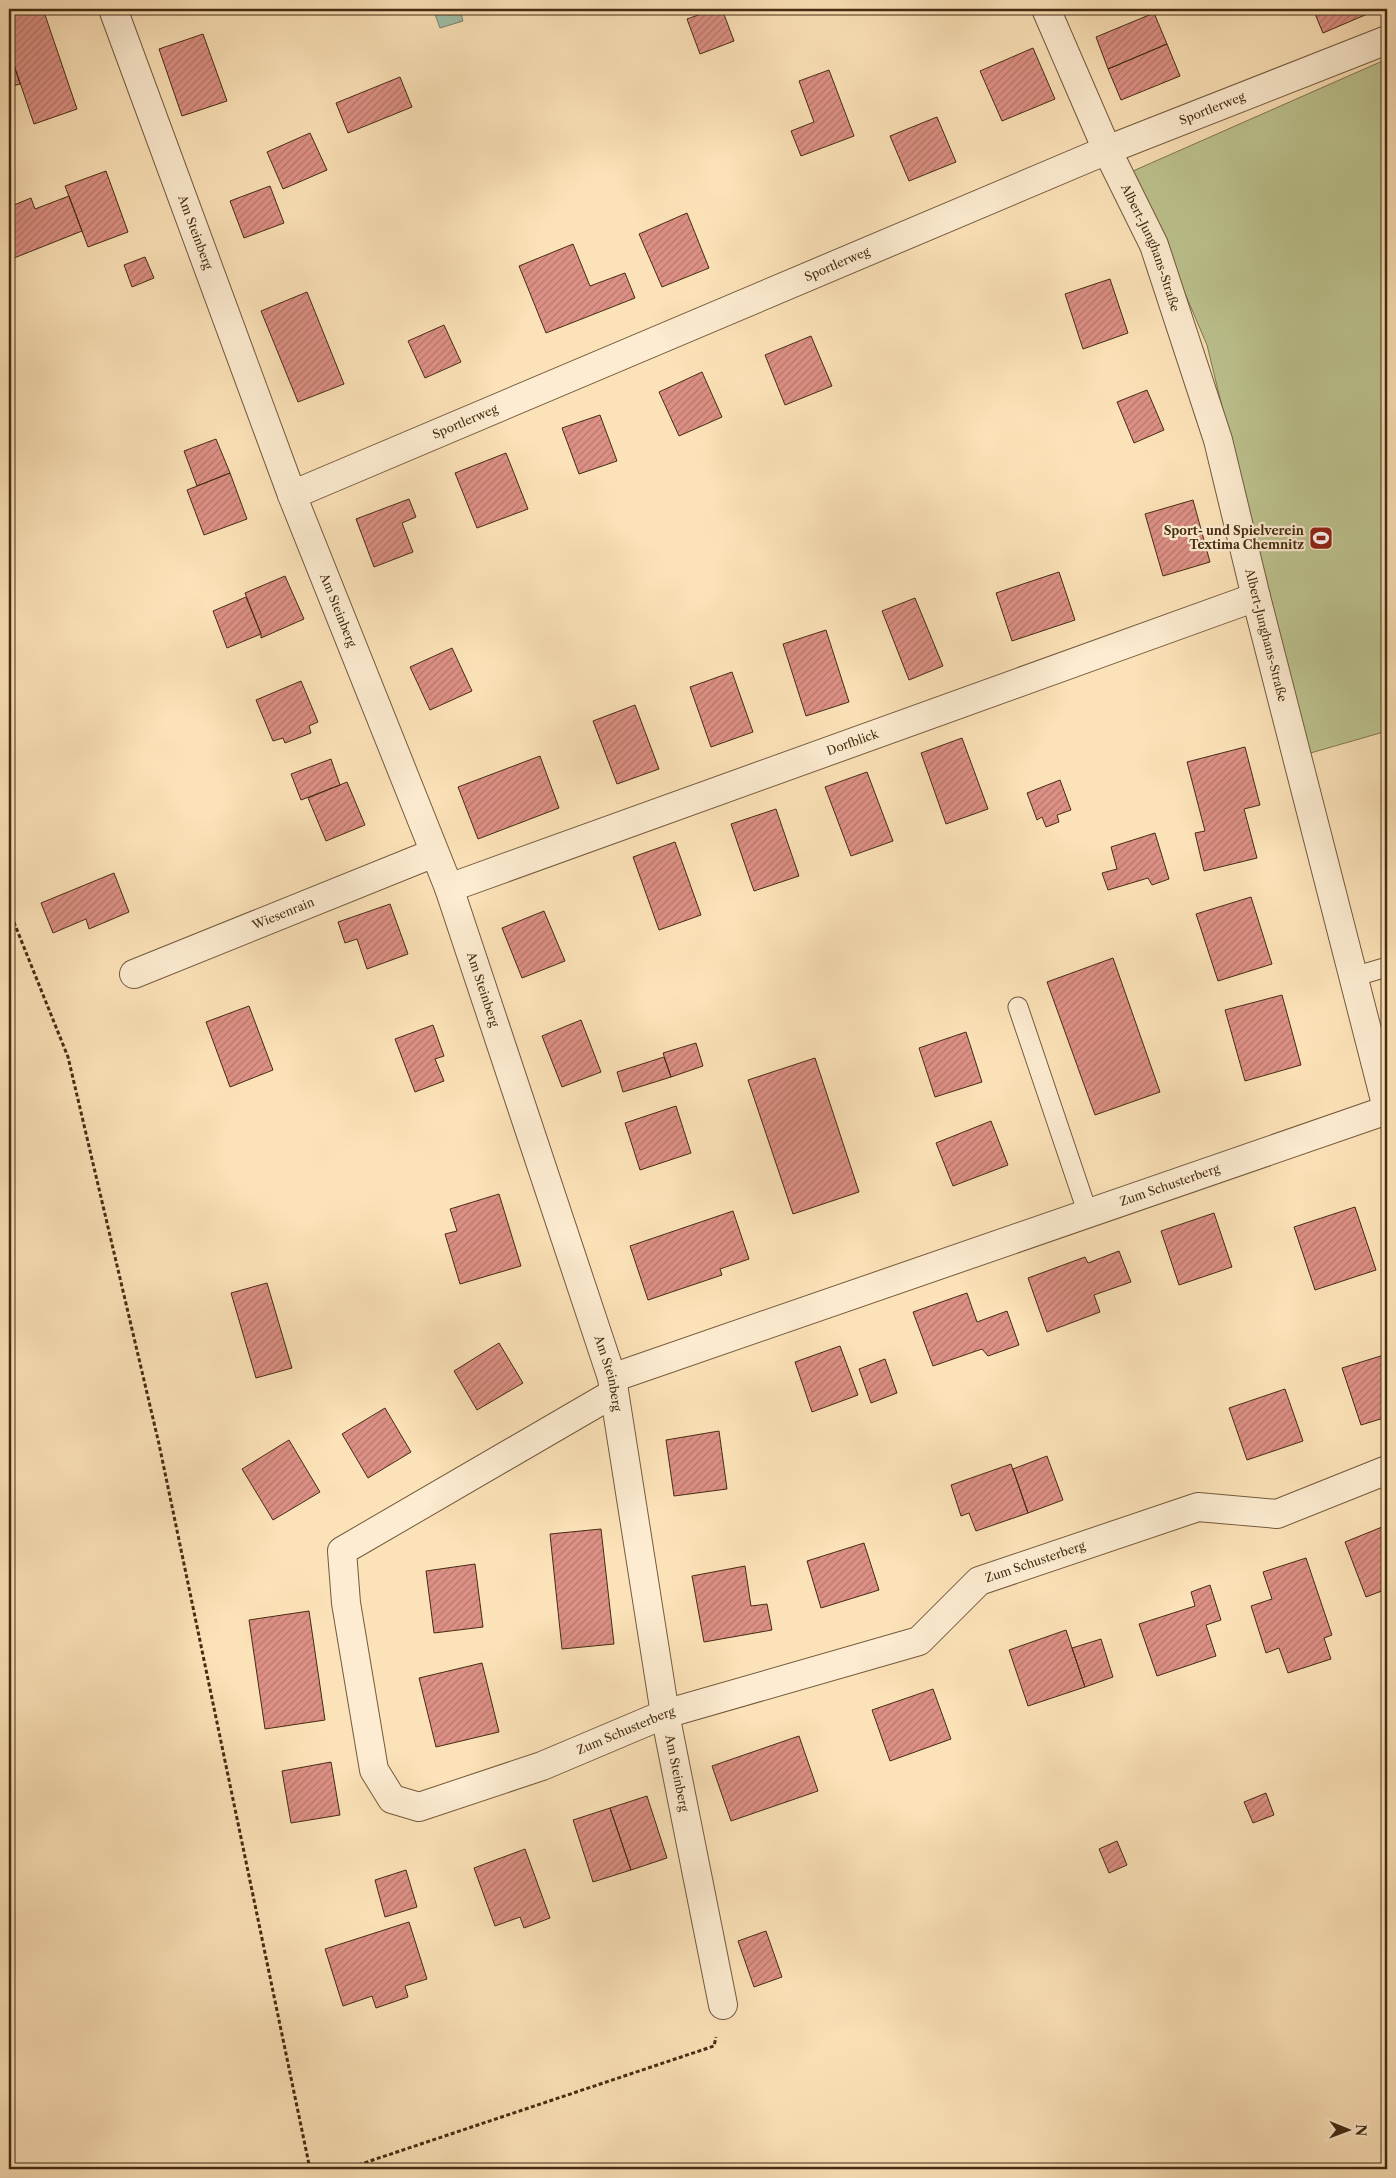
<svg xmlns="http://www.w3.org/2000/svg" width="1396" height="2178" viewBox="0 0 1396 2178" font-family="'Libre Caslon Text',serif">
  <defs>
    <pattern id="water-ripples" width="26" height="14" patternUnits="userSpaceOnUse" patternTransform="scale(1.25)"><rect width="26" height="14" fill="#a0bfa9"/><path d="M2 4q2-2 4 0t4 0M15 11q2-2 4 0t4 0" fill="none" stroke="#849b88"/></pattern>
    <pattern id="building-hatch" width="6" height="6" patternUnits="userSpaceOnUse" patternTransform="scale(1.25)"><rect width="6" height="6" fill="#dd9085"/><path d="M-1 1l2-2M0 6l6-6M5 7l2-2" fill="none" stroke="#b5766b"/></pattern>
  </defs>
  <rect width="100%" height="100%" fill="#fce2b8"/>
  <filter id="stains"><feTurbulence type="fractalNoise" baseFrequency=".004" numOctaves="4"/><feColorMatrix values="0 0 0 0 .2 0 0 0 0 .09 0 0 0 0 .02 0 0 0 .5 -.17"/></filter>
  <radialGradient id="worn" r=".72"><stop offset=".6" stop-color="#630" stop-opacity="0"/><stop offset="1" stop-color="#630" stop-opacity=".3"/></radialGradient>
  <!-- park -->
  <path fill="#bdc490" stroke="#817851" d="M1387,59V731L1307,754L1207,345L1133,171Z"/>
  <!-- water -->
  <path fill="url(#water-ripples)" stroke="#7c846d" d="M433,9H460L463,21L440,28Z"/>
  <!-- building -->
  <path fill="url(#building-hatch)" stroke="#452c12" d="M9,9H43L77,109L34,124L9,50Z
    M715,9H722L734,41L700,54L687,19Z
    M1313,9H1379L1323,33Z
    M1154,13L1167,44L1108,69L1096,37Z
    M203,34L227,101L182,116L159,49Z
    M1167,44L1180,76L1121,100L1108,69Z
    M1033,48L1055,99L1002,121L980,71Z
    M9,50L20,84L9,87Z
    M829,70L854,136L801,156L791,131L814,122L799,81Z
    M400,77L412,107L348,133L336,103Z
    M937,117L956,162L909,181L890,136Z
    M310,133L327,170L283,189L267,152Z
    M106,171L128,232L88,247L65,186Z
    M270,186L284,223L244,238L230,201Z
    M69,196L82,231L14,258L9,244V207L31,198L35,209Z
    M687,213L709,268L662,287L639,234Z
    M573,244L590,286L625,273L635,298L546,333L519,266Z
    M145,257L154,278L132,287L124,265Z
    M1110,279L1128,333L1083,349L1065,294Z
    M307,292L344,384L298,402L261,311Z
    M444,325L461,362L425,378L408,341Z
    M811,336L832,386L785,405L765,355Z
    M702,372L722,417L679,436L659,392Z
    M1147,390L1164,430L1134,443L1117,402Z
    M600,415L617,461L579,474L562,428Z
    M216,439L230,473L197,486L184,451Z
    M506,453L528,509L477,528L455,473Z
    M230,473L247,519L204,535L187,490Z
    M409,499L416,517L402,523L413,552L374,567L356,519Z
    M1193,500L1210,562L1163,576L1145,514Z
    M1059,572L1075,620L1012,641L996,593Z
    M285,576L304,619L261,638V634L245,593Z
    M246,597L261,634L227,648L213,611Z
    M915,598L943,666L909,680L882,611Z
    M826,630L849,702L806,716L783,644Z
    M452,648L472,691L430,710L410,667Z
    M732,672L753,732L711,747L690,687Z
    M301,681L318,722L309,726L311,733L285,743L283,738L273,741L256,700Z
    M635,705L659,769L617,784L593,721Z
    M962,738L988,809L946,824L921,753Z
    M1245,747L1260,805L1244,809L1257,858L1204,871L1195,833L1205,831L1187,762Z
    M540,756L559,808L478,839L458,787Z
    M331,759L340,785L301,800L291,774Z
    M867,772L893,841L851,856L825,787Z
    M1060,780L1071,810L1057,815L1059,822L1046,827L1042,817L1037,820L1027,793Z
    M347,782L365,825L326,841L308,798Z
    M776,809L799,876L754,891L731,824Z
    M1155,833L1169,879L1152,885L1148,878L1108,890L1102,873L1117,869L1111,847Z
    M675,842L701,915L659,930L633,857Z
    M114,873L129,912L89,929L86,919L53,933L41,903Z
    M1251,897L1272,964L1218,981L1196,914Z
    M390,904L408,954L367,969L357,939L345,943L338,922Z
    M544,911L565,961L522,978L502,928Z
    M1113,958L1160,1092L1095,1115L1047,982Z
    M1282,995L1301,1065L1245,1081L1225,1010Z
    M249,1006L273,1070L230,1087L206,1022Z
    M581,1020L601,1072L562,1087L542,1036Z
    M433,1025L444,1056L435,1059L444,1081L415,1092L395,1039Z
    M966,1032L982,1082L935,1097L919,1048Z
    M696,1043L703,1066L671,1077L663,1053Z
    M664,1057L671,1077L623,1092L617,1072Z
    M815,1058L859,1192L793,1214L748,1080Z
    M676,1106L691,1153L640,1170L625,1123Z
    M991,1121L1008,1165L953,1186L936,1143Z
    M499,1194L521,1266L460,1284L445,1234L457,1231L450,1209Z
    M1355,1207L1376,1270L1315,1290L1294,1227Z
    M733,1211L749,1259L720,1269L722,1275L648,1300L630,1246Z
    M1214,1213L1232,1267L1179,1285L1161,1231Z
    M1119,1251L1131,1282L1094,1295L1100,1312L1047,1332L1028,1278L1085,1257L1088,1263Z
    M267,1283L292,1368L256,1378L231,1293Z
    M967,1293L977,1322L1007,1311L1019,1345L988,1356L982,1349L933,1366L913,1312Z
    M499,1343L523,1383L477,1410L454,1371Z
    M840,1346L858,1395L812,1412L795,1362Z
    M1387,1354V1417L1361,1425L1342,1368Z
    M885,1359L897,1393L871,1403L859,1369Z
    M1285,1389L1303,1441L1247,1460L1229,1408Z
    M385,1408L411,1452L368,1478L342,1434Z
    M719,1431L727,1489L674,1496L666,1440Z
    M289,1440L320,1492L273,1520L242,1469Z
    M1047,1456L1063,1500L1028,1513L1013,1469Z
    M1011,1464L1028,1513L976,1531L969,1513L961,1516L951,1485Z
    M1387,1525V1589L1366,1597L1345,1542Z
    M601,1529L614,1644L562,1649L550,1534Z
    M864,1543L879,1590L821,1608L807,1561Z
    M1306,1558L1332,1635L1324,1638L1331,1659L1288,1673L1279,1648L1266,1653L1251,1606L1272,1599L1263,1572Z
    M475,1564L483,1627L434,1633L426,1571Z
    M745,1566L751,1606L767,1604L772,1630L704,1642L692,1576Z
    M1210,1585L1221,1620L1206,1625L1216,1656L1157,1676L1139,1624L1195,1606L1191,1592Z
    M309,1611L325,1720L265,1729L249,1620Z
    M1066,1630L1085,1687L1028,1706L1009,1650Z
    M1101,1639L1113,1677L1085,1687L1072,1648Z
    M482,1663L499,1732L436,1747L419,1678Z
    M933,1689L951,1739L890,1761L872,1710Z
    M799,1736L818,1791L731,1821L712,1766Z
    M331,1762L340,1815L291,1823L282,1771Z
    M1266,1793L1274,1815L1253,1823L1244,1802Z
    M647,1796L667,1858L631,1870L610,1808Z
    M610,1808L631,1870L593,1882L573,1820Z
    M1117,1841L1127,1865L1109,1873L1099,1849Z
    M525,1849L550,1918L524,1928L520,1917L495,1926L474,1868Z
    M406,1870L417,1907L385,1917L375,1880Z
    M409,1922L427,1979L405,1986L408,1997L376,2008L372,1996L343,2006L325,1949Z
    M766,1931L782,1977L754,1987L738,1941Z"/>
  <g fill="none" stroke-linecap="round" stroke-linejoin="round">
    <!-- lane casing -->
    <g stroke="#735a3c" stroke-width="21">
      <path id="lane" d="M1353,977L1387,967
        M1018,1007L1088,1214"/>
    </g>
    <!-- street casing -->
    <g stroke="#735a3c" stroke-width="30">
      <g id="street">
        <path id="s1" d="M113,9L292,495L449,888L612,1378L665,1714L723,2005"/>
        <path id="s2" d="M1046,9L1107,150L1154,245L1218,440L1256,597L1387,1108"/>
        <path id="s3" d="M292,495L1107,150L1387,40"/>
        <path id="s4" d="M449,888L1256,597"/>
        <path id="s5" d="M134,974L434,853"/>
        <path id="s6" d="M612,1378L1387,1110"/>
        <path id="s7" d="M614,1393L342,1551L346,1603L374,1770L392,1799L419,1807L542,1766L665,1714L919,1641L979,1581L1198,1507L1277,1514L1387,1470"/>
      </g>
    </g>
    <!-- path -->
    <path stroke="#452c12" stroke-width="3" stroke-dasharray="4 2.5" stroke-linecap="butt" d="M9,910L68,1057L159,1444L310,2169
      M346,2169L714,2046L716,2037"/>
    <!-- lane -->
    <use href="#lane" stroke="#fdecd1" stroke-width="19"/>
    <!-- street -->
    <use href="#street" stroke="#fdecd1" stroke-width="28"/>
  </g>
  <!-- icons -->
  <defs>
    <g id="stadium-square" transform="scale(1.25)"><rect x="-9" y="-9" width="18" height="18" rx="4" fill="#8f2418" stroke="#fdecd1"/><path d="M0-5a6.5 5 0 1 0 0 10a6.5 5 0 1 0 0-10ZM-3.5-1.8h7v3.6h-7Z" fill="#fff"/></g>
  </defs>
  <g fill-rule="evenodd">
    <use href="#stadium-square" x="1321" y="538"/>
  </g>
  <g text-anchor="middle" stroke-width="4.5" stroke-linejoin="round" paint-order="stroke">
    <!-- street labels -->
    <g font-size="12" fill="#452c12" stroke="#fdecd1">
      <text dy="4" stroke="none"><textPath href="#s3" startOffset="998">Sportlerweg</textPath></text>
      <text dy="4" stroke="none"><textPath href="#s1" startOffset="238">Am Steinberg</textPath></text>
      <text dy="4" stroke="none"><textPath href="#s2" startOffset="261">Albert-Junghans-Straße</textPath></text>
      <text dy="4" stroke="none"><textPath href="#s3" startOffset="592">Sportlerweg</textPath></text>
      <text dy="4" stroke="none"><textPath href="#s3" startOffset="188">Sportlerweg</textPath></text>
      <text dy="4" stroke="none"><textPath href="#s1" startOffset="642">Am Steinberg</textPath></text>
      <text dy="4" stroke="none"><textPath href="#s2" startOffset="666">Albert-Junghans-Straße</textPath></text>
      <text dy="4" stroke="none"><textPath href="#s4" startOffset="429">Dorfblick</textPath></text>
      <text dy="4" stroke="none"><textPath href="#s5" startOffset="161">Wiesenrain</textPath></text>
      <text dy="4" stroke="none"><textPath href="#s1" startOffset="1048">Am Steinberg</textPath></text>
      <text dy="4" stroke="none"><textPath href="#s6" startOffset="590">Zum Schusterberg</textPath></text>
      <text dy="4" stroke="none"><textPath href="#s1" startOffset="1452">Am Steinberg</textPath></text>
      <text dy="4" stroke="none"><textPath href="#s7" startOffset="1270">Zum Schusterberg</textPath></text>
      <text dy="4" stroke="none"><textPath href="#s7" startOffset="819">Zum Schusterberg</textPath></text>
      <text dy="4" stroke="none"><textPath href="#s1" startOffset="1858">Am Steinberg</textPath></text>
    </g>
    <!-- poi labels -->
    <g font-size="12" font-weight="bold" fill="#452c12" stroke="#fdecd1" text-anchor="end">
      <text x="1304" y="535">Sport- und Spielverein<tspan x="1304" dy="14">Textima Chemnitz</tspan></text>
    </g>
  </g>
  <!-- margin -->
  <rect width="1396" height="2178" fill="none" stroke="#fce2b8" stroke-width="30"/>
  <rect x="10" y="10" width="1376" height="2158" fill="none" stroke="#452c12" stroke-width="2.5"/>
  <rect x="15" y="15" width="1366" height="2148" fill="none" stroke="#452c12"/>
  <!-- north arrow -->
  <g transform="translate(1348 2130) rotate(91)" stroke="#fdecd1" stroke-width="4" paint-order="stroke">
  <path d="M0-4L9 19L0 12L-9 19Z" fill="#452c12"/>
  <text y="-8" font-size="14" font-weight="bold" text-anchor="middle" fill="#452c12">N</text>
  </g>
  <rect width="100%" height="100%" filter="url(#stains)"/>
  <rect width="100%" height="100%" fill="url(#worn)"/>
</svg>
